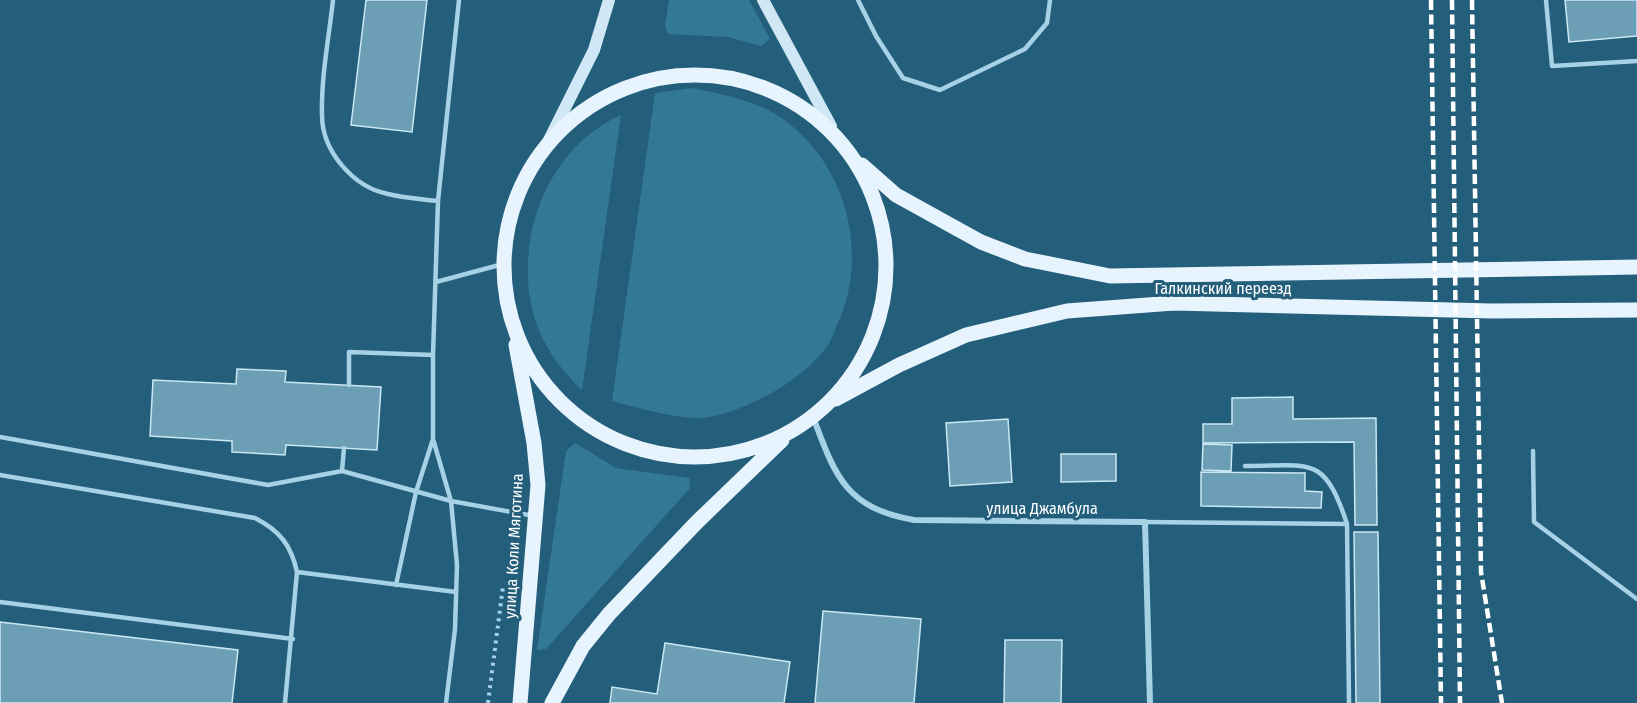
<svg xmlns="http://www.w3.org/2000/svg" width="1637" height="703" viewBox="0 0 1637 703" font-family="'Fira Sans Condensed',sans-serif">
  <rect width="100%" height="100%" fill="#235e7b"/>
  <!-- green -->
  <path fill="#347897" d="M669,0H749L770,39L761,46L728,37L668,34L665,26Z
    M693,88C726,95 759,101 787,122C847,168 869,254 838,323C834,330 832,341 826,348C811,367 788,385 766,396C746,406 720,418 697,418C668,417 640,408 612,401L655,93Z
    M621,115L582,390C560,369 541,343 533,313C514,238 547,148 621,115Z
    M575,443L616,468L689,478L690,488L546,649L537,650L566,451Z"/>
  <!-- building -->
  <path fill="#6c9eb5" stroke="#cae7f4" stroke-width="1.5" d="M366,0H427L412,132L351,125Z
    M1565,0H1637V36L1569,42Z
    M237,369L286,371L285,382L381,387L377,450L286,445L285,455L232,452V441L150,436L153,380L236,384Z
    M1293,397V419L1376,418L1377,525H1355L1354,442L1203,443V424H1232V398Z
    M1008,419L1012,482L950,486L946,423Z
    M1203,444L1232,445L1231,471L1202,470Z
    M1061,454H1116V481L1061,482Z
    M1201,472L1305,473V491L1322,492L1321,508L1201,506Z
    M1354,532H1378L1380,703H1356Z
    M823,611L921,619L914,703H815Z
    M0,622L238,650L232,703H0Z
    M1005,640H1062L1061,703H1004Z
    M665,643L790,662L784,703H610L612,687L657,694Z"/>
  <g fill="none" stroke-linecap="round" stroke-linejoin="round">
    <!-- path -->
    <path stroke="#a7d1e5" stroke-width="4" stroke-dasharray="3 4.5" stroke-linecap="butt" d="M488,703L503,586"/>
    <!-- service -->
    <path stroke="#a7d1e5" stroke-width="4.5" d="M333,0C329,37 321,77 322,115C322,151 353,187 388,194C404,198 421,199 438,201
      M858,0L876,36L903,78L940,90L1025,49L1047,23L1050,0
      M1546,0L1552,66L1637,61
      M436,282L503,264
      M349,385V352L433,355
      M0,437L268,485L342,471L451,501L534,516
      M1533,451L1534,522L1637,599
      M1245,466C1311,466 1324,454 1347,524
      M342,471L344,448
      M0,475L255,518C280,531 291,545 297,572L285,703
      M1145,522L1347,524L1349,703
      M297,572L456,592
      M396,585L416,492L433,439
      M0,602L293,639
      M446,703L455,629L457,565L451,501L433,439V355L438,201L459,0"/>
    <!-- minor -->
    <path stroke="#a7d1e5" stroke-width="6" d="M813,417C835,475 845,508 914,520L1145,522L1150,703"/>
    <!-- secondary -->
    <path stroke="#d0e8f5" stroke-width="12" d="M763,0L831,126
      M547,144L594,50L609,0"/>
    <!-- primary -->
    <path stroke="#e7f4fd" stroke-width="15" d="M504 266a191 191 0 1 1 382 0a191 191 0 1 1-382 0Z
      M862,165L896,195L981,242L1025,259L1110,276L1637,267
      M516,345L534,443L538,485L520,703
      M836,399L899,365L966,335L1067,311L1174,303L1492,311L1637,310
      M552,703L583,646L609,614L697,522L782,440"/>
    <!-- rail -->
    <path stroke="#fff" stroke-width="4.5" stroke-dasharray="10 4.5" stroke-linecap="butt" d="M1431,0L1441,703
      M1452,0L1460,703
      M1472,0L1481,572L1502,703"/>
  </g>
  <g text-anchor="middle" stroke-width="6" stroke-linejoin="round" paint-order="stroke">
    <!-- street labels -->
    <g font-size="16" fill="#fff" stroke="#235e7b">
      <text x="1223" y="294">Галкинский переезд</text>
      <text x="1042" y="514">улица Джамбула</text>
      <text transform="translate(513 546) rotate(-87)" y="6">улица Коли Мяготина</text>
    </g>
  </g>
</svg>
